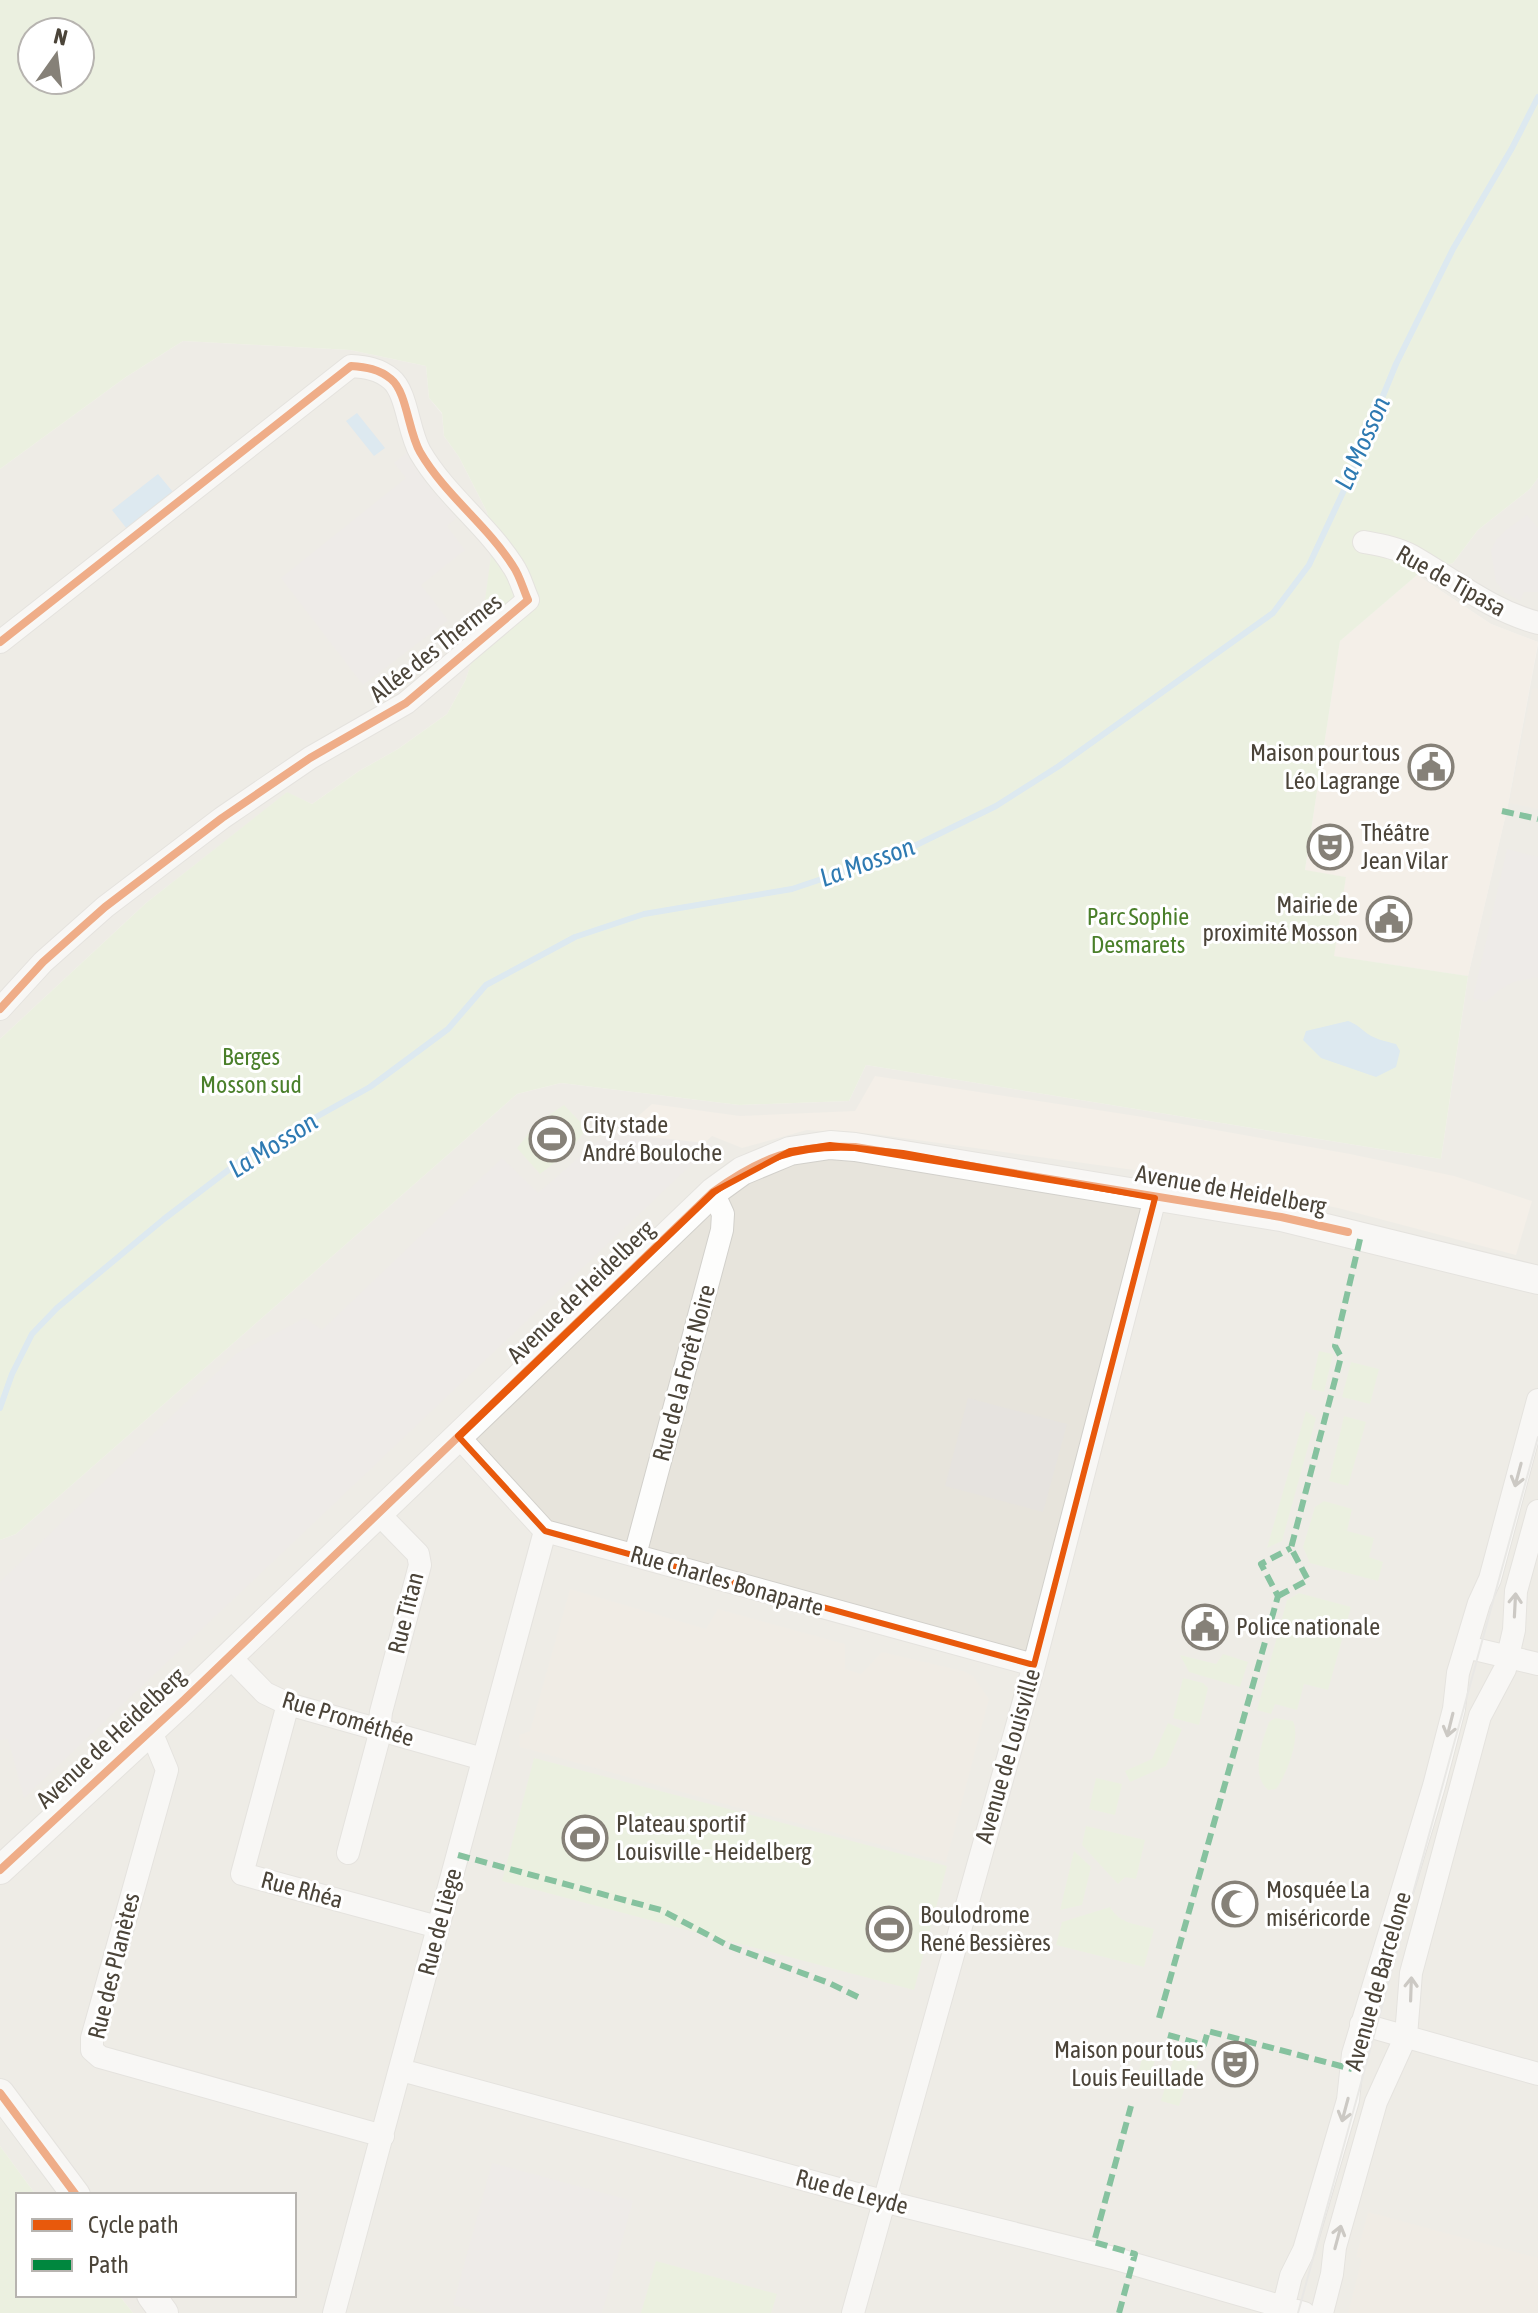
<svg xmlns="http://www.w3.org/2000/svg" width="1538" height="2313" viewBox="0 0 1538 2313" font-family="'Asap Condensed',sans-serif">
  <rect width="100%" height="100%" fill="#f4f2ee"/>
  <!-- residential -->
  <path fill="#e7e4dc" d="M183,341L350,350L426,366L429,398L442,414L444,436L459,457L487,512L492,548L487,593L477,648L465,681L447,714L398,749L359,771L312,804L287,793L146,903L0,1039V469L126,377Z
    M1538,478V642L1491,624L1417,575L1453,563L1478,530L1530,489Z
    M1538,644V2313H133L119,2295H294V2195H36L0,2146V1540L16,1534L517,1094L561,1083L739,1105L849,1101L866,1065L1441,1159L1468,976L1508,805Z"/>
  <!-- commercial -->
  <path fill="#f3ebdf" d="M1417,575L1491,624L1538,642L1508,805L1468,976L1333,956L1346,877L1305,871L1340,641Z
    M875,1076L1143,1117L1350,1154L1454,1176L1532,1201L1516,1255L1338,1208L1134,1170L874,1134L807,1130L742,1148L712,1136L449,1382L540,1202L652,1104L740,1116L855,1111Z"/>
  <!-- education -->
  <path fill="#eae5da" d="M1538,688V809L1509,803L1532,689Z
    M570,1589L706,1629L718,1609L845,1644V1669L861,1674L882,1652L963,1671L973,1676L989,1699L946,1862L732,1806L520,1747L519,1735L530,1731Z
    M1368,2212L1538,2258V2313H1348L1362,2259L1356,2257Z"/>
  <!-- green -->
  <path fill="#e1eecf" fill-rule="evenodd" d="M0,0H1538V478L1530,489L1478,530L1453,563L1417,575L1340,641L1305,870L1346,877L1334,956L1468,976L1441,1159L866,1065L849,1101L739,1105L561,1083L517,1094L16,1534L0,1540V1039L146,903L287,792L312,804L359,771L398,749L447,714L465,681L480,637L492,548L487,512L459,457L444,436L442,413L429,398L426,366L350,350L183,341L126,377L0,469ZM32,32H80V80H32Z
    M564,1105L587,1129L567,1153L540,1174L517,1148L537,1123Z
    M1319,1351L1333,1354L1324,1392L1311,1389Z
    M1351,1362L1379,1369L1370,1404L1342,1397Z
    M1306,1411L1316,1418L1282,1541L1267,1548Z
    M1344,1416L1366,1422L1348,1486L1329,1481Z
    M1324,1501L1352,1509L1347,1531L1374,1538L1369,1557L1383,1562L1378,1581L1310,1563L1303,1547L1315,1507Z
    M1299,1593L1351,1607L1328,1690L1304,1684L1297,1710L1275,1704L1271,1714L1257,1710L1287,1600Z
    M1223,1654L1248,1662L1240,1687L1189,1672L1180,1655L1216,1664Z
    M1183,1678L1203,1683L1208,1688L1199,1725L1173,1718Z
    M1275,1718L1293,1721C1301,1738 1287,1774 1276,1789L1268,1790C1250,1774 1262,1742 1269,1722Z
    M1168,1723L1182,1729L1166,1766L1130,1782L1125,1771L1152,1759Z
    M534,1758L947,1866L914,1990L502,1881Z
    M1096,1778L1122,1784L1115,1815L1089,1809Z
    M1086,1826L1145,1840L1136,1879L1125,1877L1118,1884L1082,1845Z
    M1074,1851L1091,1867L1082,1905L1060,1910Z
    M1110,1907C1120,1924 1136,1924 1154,1929L1144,1967L1056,1945L1062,1922Z
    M1178,2043L1202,2050L1196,2069L1191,2068L1179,2106L1161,2101Z
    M1143,2055L1155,2059L1148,2089L1135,2086Z
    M0,2146L36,2195H18V2295H119L133,2313H0Z
    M656,2261L777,2294L771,2313H641Z"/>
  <!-- parking -->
  <path fill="#e6e3df" d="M409,451L461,514L447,526L465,550L421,585L448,620L363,685L281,578L406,478L394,463Z
    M1527,515L1538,528V592H1524L1520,601L1504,592L1496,582L1491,551L1496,540L1506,530Z
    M1507,849L1538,857V977L1513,982L1499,990L1486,1002L1473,998Z
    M608,1132L713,1144L24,1798L8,1739L0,1740V1582L236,1354L305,1318L322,1330L502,1158L538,1193Z
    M968,1398L1067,1424L1043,1512L945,1486Z
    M492,2163L633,2201L602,2313H484L453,2305Z"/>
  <!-- water -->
  <path fill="#c0ddf1" d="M357,413L385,448L374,456L346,421Z
    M158,474L173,492L127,529L112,510Z
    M1348,1021C1356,1024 1358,1026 1364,1031C1373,1039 1385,1041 1396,1044L1400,1051L1396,1067L1376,1077L1321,1058L1303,1040L1306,1031Z"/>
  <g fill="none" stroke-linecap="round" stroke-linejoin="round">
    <!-- stream -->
    <path stroke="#c0ddf1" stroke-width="6" d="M0,1408L12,1374L32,1334L57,1308L164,1219L248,1155L370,1087L448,1029L486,985L575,937L644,914L792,889L902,852L996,806L1059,766L1273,613L1309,565L1346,486L1396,364L1453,249L1512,148L1538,97"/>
    <!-- minor casing -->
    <g stroke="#d2d0cb" stroke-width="24">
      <path id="minor" d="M1364,542C1380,545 1398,548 1412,556C1454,580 1490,610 1538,623
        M0,642L351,366C366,367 379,369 391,379C407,392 408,431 420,452C445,495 487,525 513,566C520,576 523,589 528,600L406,703L310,758L222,818L105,907L43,962L0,1009
        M458,1436L545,1531L1034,1665
        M635,1555L722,1230L723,1214L713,1192
        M1466,1647L1538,1664
        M228,1655L265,1693L288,1704L483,1759
        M288,1704L242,1874L438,1927
        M150,1729L167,1770L92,2038V2050L100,2057L383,2136
        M348,1853L378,1741L381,1712L420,1565L418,1554L377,1512
        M1361,2024L1538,2074
        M401,2070L883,2201L1113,2258L1304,2313
        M334,2313L545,1531
        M853,2313L1034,1665L1155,1198
        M1282,2313L1291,2276L1304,2250L1348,2100L1353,2054L1434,1786L1454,1709L1458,1673L1479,1603L1490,1579L1538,1400
        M1322,2313L1332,2274L1335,2247L1376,2102L1406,2036L1411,1973L1480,1716L1505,1669L1514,1630L1516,1591L1538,1511"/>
    </g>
    <!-- tertiary casing -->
    <g stroke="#d2d0cb" stroke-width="30">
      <path id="tertiary" d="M0,1870L184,1700L713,1192L742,1171L790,1151L830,1145L855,1147L1281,1217L1538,1280
        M0,2093L76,2195
        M151,2295L164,2313"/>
    </g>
    <!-- minor -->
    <use href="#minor" stroke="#fdfdfc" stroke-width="22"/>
    <!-- tertiary -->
    <use href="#tertiary" stroke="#fdfdfc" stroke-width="28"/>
    <!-- tram -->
    <path stroke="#dbdbda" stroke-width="2" d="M1298,2313L1538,1437"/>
    <!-- quiet -->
    <path stroke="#00873e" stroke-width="6" stroke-dasharray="12 6" stroke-linecap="butt" d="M1502,811L1538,819
      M1278,1596L1308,1580L1291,1548L1341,1357L1335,1346L1361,1235
      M458,1855L661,1910L729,1946L829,1983L858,1997
      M1159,2018L1278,1596L1261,1564L1291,1548
      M1168,2035L1204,2045L1208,2031L1352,2069
      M1119,2313L1135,2254L1094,2242L1131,2106"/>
    <!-- cycleway casing -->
    <g stroke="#fff" stroke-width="13">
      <path id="cycleway" d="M0,642L351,366C366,367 379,369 391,379C407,392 408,431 420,452C445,495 487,525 513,566C520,576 523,589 528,600L406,703L310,758L222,818L105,907L43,962L0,1009
        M0,1870L184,1700L713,1192C760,1158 796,1144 855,1147L1281,1217L1348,1232
        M0,2093L76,2195"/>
    </g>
    <!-- cycleway -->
    <use href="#cycleway" stroke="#e8590c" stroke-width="8"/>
  </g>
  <!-- one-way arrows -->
  <defs><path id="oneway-shaft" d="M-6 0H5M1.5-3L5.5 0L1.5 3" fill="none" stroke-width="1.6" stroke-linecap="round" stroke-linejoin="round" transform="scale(2)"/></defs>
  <g stroke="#9b9791">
    <use href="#oneway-shaft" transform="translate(1518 1475) rotate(105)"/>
    <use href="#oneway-shaft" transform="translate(1515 1605) rotate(-87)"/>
    <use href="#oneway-shaft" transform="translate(1450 1725) rotate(104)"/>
    <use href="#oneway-shaft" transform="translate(1411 1989) rotate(-88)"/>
    <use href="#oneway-shaft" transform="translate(1345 2110) rotate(105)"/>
    <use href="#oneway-shaft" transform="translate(1338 2237) rotate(-75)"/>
  </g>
  <!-- marked area -->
  <path d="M0 0H1538V2313H0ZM830,1145L903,1153L1155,1198L1034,1665L545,1531L458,1436L713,1192L790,1151Z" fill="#f4f2ee" fill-opacity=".55" fill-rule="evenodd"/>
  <path fill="none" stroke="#e8590c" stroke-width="6" stroke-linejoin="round" d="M830,1145L903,1153L1155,1198L1034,1665L545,1531L458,1436L713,1192L790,1151Z"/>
  <!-- icons -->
  <defs>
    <g id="civic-ring" transform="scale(2.3)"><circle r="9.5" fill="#fff" stroke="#868178" stroke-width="1.5"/><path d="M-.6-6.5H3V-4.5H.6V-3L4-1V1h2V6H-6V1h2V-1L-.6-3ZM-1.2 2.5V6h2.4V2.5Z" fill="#868178"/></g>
    <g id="theatre-ring" transform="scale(2.3)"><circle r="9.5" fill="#fff" stroke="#868178" stroke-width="1.5"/><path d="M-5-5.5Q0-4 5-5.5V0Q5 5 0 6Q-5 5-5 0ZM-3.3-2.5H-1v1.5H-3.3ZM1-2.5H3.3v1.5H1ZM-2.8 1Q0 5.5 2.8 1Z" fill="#868178"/></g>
    <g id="stadium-ring" transform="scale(2.3)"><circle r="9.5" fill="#fff" stroke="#868178" stroke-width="1.5"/><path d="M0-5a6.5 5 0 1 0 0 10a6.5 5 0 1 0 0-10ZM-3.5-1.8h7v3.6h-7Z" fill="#868178"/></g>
    <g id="mosque-ring" transform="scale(2.3)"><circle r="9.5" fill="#fff" stroke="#868178" stroke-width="1.5"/><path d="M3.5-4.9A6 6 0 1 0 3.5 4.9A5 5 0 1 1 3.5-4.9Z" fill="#868178"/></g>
  </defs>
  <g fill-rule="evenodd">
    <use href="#civic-ring" x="1431" y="767"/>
    <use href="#theatre-ring" x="1330" y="847"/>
    <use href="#civic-ring" x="1389" y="919"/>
    <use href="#stadium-ring" x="552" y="1139"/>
    <use href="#civic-ring" x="1205" y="1627"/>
    <use href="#stadium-ring" x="585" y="1838"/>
    <use href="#mosque-ring" x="1235" y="1904"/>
    <use href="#stadium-ring" x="889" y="1929"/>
    <use href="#theatre-ring" x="1235" y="2064"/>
  </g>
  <g text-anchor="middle" stroke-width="6" stroke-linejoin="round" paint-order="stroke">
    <!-- street labels -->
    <g font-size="24" fill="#4b4439" stroke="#fff">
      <text transform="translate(1451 581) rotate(29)" y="8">Rue de Tipasa</text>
      <text transform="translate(436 648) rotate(-38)" y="8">Allée des Thermes</text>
      <text transform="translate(1231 1190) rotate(10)" y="8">Avenue de Heidelberg</text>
      <text transform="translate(581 1292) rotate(-44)" y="8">Avenue de Heidelberg</text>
      <text transform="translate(684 1373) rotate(-75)" y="8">Rue de la Forêt Noire</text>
      <text transform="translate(727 1581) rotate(16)" y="8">Rue Charles Bonaparte</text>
      <text transform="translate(406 1613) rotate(-76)" y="8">Rue Titan</text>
      <text transform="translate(348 1719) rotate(17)" y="8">Rue Prométhée</text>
      <text transform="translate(111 1738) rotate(-43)" y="8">Avenue de Heidelberg</text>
      <text transform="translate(1008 1756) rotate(-74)" y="8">Avenue de Louisville</text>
      <text transform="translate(302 1890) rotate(15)" y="8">Rue Rhéa</text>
      <text transform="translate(440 1922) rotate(-75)" y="8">Rue de Liège</text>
      <text transform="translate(114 1966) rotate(-76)" y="8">Rue des Planètes</text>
      <text transform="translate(1378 1981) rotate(-74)" y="8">Avenue de Barcelone</text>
      <text transform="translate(852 2192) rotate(15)" y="8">Rue de Leyde</text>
    </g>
    <!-- poi labels -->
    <g font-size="24" fill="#4b4439" stroke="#fff" text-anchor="start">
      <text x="1400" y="761" text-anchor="end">Maison pour tous<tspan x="1400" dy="28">Léo Lagrange</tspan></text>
      <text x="1361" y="841">Théâtre<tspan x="1361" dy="28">Jean Vilar</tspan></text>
      <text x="1358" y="913" text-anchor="end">Mairie de<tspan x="1358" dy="28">proximité Mosson</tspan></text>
      <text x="583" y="1133">City stade<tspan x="583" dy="28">André Bouloche</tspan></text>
      <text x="1236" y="1635">Police nationale</text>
      <text x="616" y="1832">Plateau sportif<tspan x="616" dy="28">Louisville - Heidelberg</tspan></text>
      <text x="1266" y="1898">Mosquée La<tspan x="1266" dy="28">miséricorde</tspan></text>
      <text x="920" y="1923">Boulodrome<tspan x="920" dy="28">René Bessières</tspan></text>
      <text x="1204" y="2058" text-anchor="end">Maison pour tous<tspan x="1204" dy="28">Louis Feuillade</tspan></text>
    </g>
    <!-- park labels -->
    <g font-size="24" fill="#4a7f2a" stroke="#fff">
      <text x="1138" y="925">Parc Sophie<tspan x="1138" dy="28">Desmarets</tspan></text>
      <text x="251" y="1065">Berges<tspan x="251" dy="28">Mosson sud</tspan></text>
    </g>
    <!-- water labels -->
    <g font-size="26" font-style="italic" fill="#2e7ab2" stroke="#fff">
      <text transform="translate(1362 443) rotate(-66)" y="9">La Mosson</text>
      <text transform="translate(867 862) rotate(-20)" y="9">La Mosson</text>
      <text transform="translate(273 1145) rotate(-32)" y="9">La Mosson</text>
    </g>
  </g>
  <!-- legend -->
  <rect x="16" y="2193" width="280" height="104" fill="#ffffff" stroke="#b7b4b0" stroke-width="2"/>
  <rect x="32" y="2219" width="40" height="12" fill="#e8590c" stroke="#b7b4b0" stroke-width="2"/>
  <text x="88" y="2233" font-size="24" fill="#4b4439">Cycle path</text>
  <rect x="32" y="2259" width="40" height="12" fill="#00873e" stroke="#b7b4b0" stroke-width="2"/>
  <text x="88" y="2273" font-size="24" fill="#4b4439">Path</text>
  <!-- north arrow -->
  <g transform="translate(56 56) rotate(14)"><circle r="38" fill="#ffffff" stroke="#b7b4b0" stroke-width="2"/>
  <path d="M0-6L14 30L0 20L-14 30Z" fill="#868178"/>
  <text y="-12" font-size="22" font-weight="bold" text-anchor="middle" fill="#4b4439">N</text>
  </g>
</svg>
